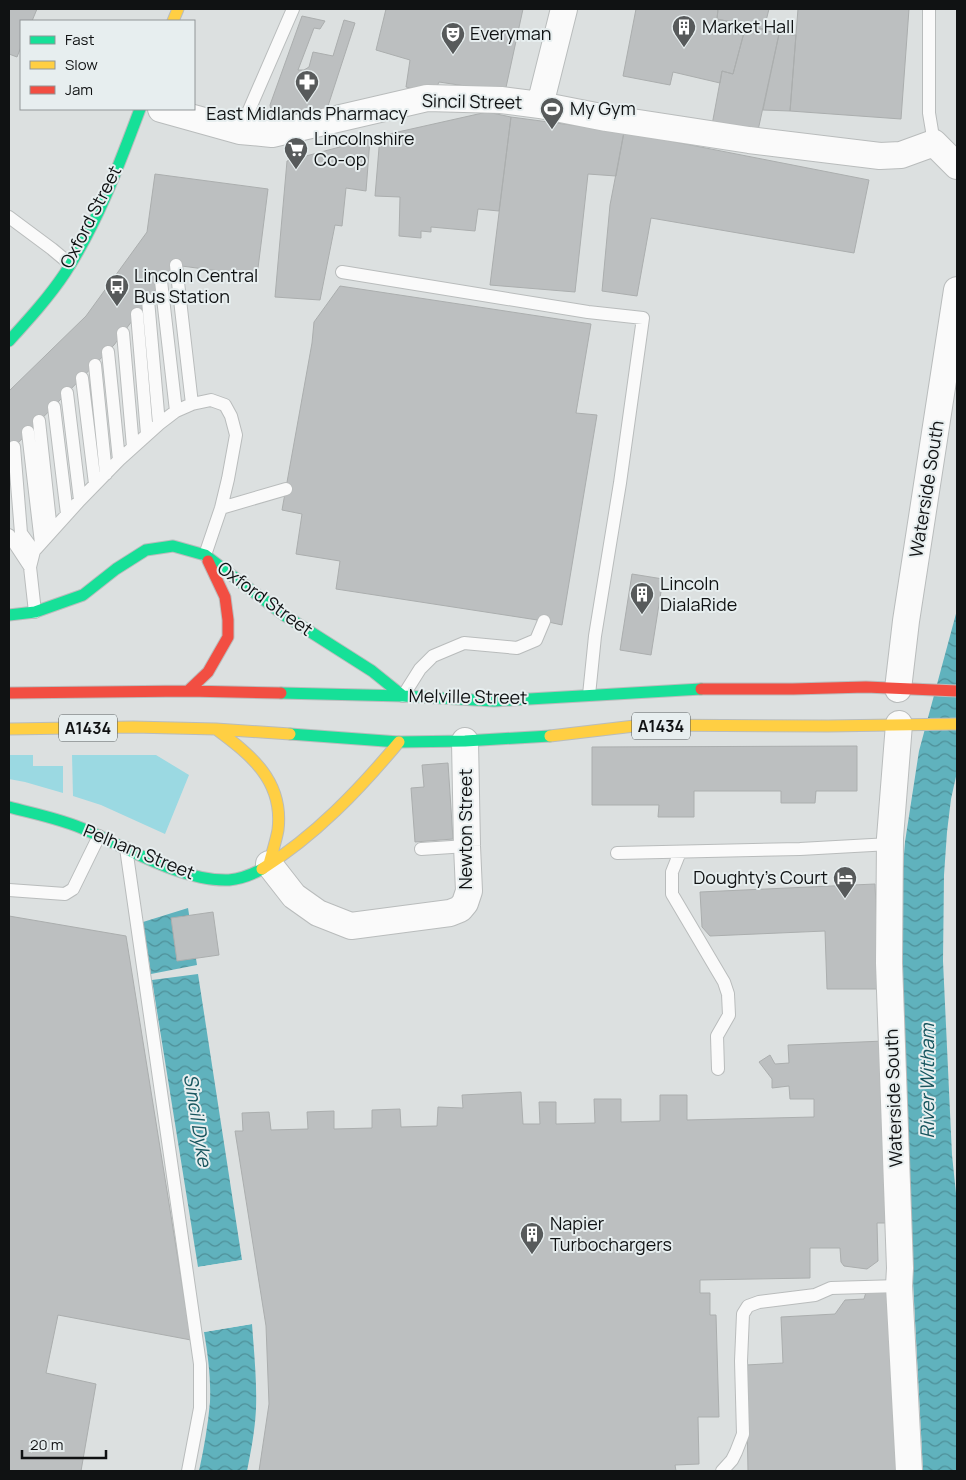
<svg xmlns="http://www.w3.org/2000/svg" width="966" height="1480" viewBox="0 0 966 1480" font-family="Manrope,sans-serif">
  <defs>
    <pattern id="water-waves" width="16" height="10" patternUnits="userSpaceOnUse" patternTransform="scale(1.25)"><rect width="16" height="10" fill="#60b2bd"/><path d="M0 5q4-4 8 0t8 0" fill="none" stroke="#4e8f98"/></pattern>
  </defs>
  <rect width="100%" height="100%" fill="#dce0e0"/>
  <!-- green -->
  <path fill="#9bd9e2" d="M9,755H33V766H63V793L25,782L9,779Z
    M72,755H156L189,775L165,834L101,805L73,796Z"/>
  <!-- water -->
  <path fill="url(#water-waves)" d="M957,610V772L951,799L947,832L944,875L943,961L952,1155L957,1203V1471H923L910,1225L900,906L905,842L919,751Z
    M188,908L197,965L151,974L143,922Z
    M198,974L242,1260L198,1267L152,980Z
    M252,1324C254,1352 257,1381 256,1409C255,1430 251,1451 247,1471H199C204,1448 208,1425 210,1402C211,1379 208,1355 204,1332Z"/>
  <!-- pier -->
  <path fill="#dce0e0" d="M242,1260V1263L198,1269V1267Z
    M252,1321V1324L204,1332V1330Z"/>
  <!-- building -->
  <path fill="#bcbfc0" stroke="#abaeae" d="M9,9H37L32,21H21V47L17,57L9,54Z
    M386,9H523L505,92L439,82L434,93L406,87L410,60L376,50Z
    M636,9H718L717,19L746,25L733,74L722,71L720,83L673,72L670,85L623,76Z
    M718,9H769L764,29L717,19Z
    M798,9H909L901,119L790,111Z
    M302,16L325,21L320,29L314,28L298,70H304L309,67L313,52L333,56L344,20L355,23L327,109L272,117L270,105Z
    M746,25L779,34L757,135L712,125L722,71L733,74Z
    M779,34L796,35L790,111L763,110Z
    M487,112L511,117L499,211L478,209L475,231L431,227V232L421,231V238L399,236L400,197L375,196L380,136Z
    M511,117L624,132L616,176L588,174L575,292L490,285Z
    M624,132L869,180L854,253L651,218L637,296L602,291L610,205Z
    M370,139L366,191L346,188L342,226L335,225L320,300L275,297L287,161Z
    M155,174L268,189L257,276L174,265L114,345L9,452V391L86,316L147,232Z
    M340,286L591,324L576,413L597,415L562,625L544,621L336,589L340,561L296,554L302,514L282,510L312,343L314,322Z
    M632,574L663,579L651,655L620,650Z
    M857,746V791H816L815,803H781V791H694V817H658L659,805H592V747Z
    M448,763L453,839L415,842L411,788L424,787L422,765Z
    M875,884L880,989H827L825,931L710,936L702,927L700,892Z
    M213,912L219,955L177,961L171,918Z
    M9,916L126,936L191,1340L58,1315L46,1373L96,1384L81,1471H9Z
    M884,1041L892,1223H877L878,1261L867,1269L844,1266L841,1262L840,1248H810V1278L700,1280V1293H710V1315H716L719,1417H698L699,1464L675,1465L676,1471H259L269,1404L266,1326L235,1131H243L242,1113L269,1112L271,1130L308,1129L307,1112L334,1111V1129L372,1128V1110L400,1109L401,1127L437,1126L438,1107L463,1108L462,1095L521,1092L523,1124H540L539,1102H556V1124L595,1123L594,1099H621V1122L660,1121V1095H687V1120L814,1117V1099H790L789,1086L772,1088V1079L759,1062L770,1055L775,1064L789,1063L788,1045Z
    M866,1292H891L901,1471H748L746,1365L783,1363L781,1317L835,1314L845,1300L864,1299Z"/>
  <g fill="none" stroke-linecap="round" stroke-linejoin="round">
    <!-- lane casing -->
    <g stroke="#b9bcbc" stroke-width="14">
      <path id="lane" d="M929,9V113L934,143
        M240,131L293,9
        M9,217L52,249L70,264
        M176,265L192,404
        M342,272L588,312L643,318L620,483L595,636L589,695
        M161,281L176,411
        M148,300L159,424
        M137,314L147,434
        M123,333L133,447
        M108,352L119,460
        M95,365L106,474
        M82,378L95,484
        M67,393L80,500
        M54,407L67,514
        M39,421L51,531
        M28,432L41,543
        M14,447L21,533L34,551
        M221,508L286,489
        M9,535L30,567
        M35,612L30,567L34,551L80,500L119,460L159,424L176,411L192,404L211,400L225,405L231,416L236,435L228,479L221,508L205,555
        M403,696L420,669L433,656L464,643L517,648L536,640L544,621
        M126,848L200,1364V1408L188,1471
        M421,849L467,846
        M680,852L672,872V894L724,982L728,994L729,1015L717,1036L718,1069
        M617,853L800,849L890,844
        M9,890L65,894L73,889L99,836
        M722,1471L732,1460L736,1452L743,1434L741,1361L743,1314L748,1306L759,1302L815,1295L831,1288L899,1286"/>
    </g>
    <!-- street casing -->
    <g stroke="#b9bcbc" stroke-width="28">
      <path id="street" d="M540,105L564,9
        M161,109L240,131L272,134L427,98L501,100L540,105L606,118L749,140L880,156L901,155L934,143L957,166
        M898,689L906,621L957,290
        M899,724L890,838L889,963L900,1268L899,1286L909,1471
        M269,864L294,896L318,913L351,926L450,913L460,909L465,903L469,891L467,846L465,741"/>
    </g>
    <!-- fast casing -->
    <g stroke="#b9bcbc" stroke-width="13">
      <path id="fast" d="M9,341C29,319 49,297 65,273C98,222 119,165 140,109
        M9,615L35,612L83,595L116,569L146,550L173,546L205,555L284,615L372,671L403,696
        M281,693L403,696L494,701L701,689
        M290,734L399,742L465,741L550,736
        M9,807C35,814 62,819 86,830C127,848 184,882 229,880C239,879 253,874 262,869"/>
    </g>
    <!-- slow casing -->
    <g stroke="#b9bcbc" stroke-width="13">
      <path id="slow" d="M173,21L178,9
        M9,729L133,727L216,729L290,734
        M216,729C251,755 284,781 278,830C276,841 272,853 269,864
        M550,736L643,725L828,726L957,724
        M262,869C315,836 359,790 399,742"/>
    </g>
    <!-- jam casing -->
    <g stroke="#b9bcbc" stroke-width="13">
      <path id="jam" d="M701,689H793L866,687L957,691
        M188,691L208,672L228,637V620L225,597L208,561
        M9,693L188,691L281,693"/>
    </g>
    <!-- lane -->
    <use href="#lane" stroke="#fafafa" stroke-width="12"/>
    <!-- street -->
    <use href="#street" stroke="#fafafa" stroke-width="26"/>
    <!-- fast -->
    <use href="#fast" stroke="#16e098" stroke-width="11"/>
    <!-- slow -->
    <use href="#slow" stroke="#ffcf43" stroke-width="11"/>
    <!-- jam -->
    <use href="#jam" stroke="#f24e42" stroke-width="11"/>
  </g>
  <!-- icons -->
  <defs>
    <g id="building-pin" transform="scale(1.25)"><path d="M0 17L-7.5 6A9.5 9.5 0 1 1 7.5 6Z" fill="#575a5b" stroke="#e7eeef"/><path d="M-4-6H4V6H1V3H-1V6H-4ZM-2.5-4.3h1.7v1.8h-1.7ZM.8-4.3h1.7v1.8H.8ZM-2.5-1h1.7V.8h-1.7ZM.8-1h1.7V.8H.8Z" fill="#fff"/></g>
    <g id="theatre-pin" transform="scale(1.25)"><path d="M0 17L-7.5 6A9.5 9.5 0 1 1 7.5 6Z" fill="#575a5b" stroke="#e7eeef"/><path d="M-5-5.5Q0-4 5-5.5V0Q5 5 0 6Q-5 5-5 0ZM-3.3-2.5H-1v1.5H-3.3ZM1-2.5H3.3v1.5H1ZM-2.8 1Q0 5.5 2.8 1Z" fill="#fff"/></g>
    <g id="pharmacy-pin" transform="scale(1.25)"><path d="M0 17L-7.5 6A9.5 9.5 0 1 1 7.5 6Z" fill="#575a5b" stroke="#e7eeef"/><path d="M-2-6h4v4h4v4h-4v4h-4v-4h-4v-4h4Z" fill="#fff"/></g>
    <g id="stadium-pin" transform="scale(1.25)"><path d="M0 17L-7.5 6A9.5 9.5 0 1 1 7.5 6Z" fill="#575a5b" stroke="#e7eeef"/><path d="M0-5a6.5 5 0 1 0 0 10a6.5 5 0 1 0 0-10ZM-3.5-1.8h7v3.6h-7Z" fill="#fff"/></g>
    <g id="supermarket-pin" transform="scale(1.25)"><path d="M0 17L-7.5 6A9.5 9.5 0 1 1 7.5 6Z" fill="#575a5b" stroke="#e7eeef"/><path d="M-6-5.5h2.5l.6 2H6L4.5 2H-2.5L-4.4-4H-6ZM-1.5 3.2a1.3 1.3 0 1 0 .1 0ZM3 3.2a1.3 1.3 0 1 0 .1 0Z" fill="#fff"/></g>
    <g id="bus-pin" transform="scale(1.25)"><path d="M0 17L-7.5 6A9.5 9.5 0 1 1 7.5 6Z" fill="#575a5b" stroke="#e7eeef"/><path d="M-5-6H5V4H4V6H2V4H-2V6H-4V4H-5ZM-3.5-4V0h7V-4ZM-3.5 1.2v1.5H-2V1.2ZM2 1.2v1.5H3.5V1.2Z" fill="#fff"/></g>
    <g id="hotel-pin" transform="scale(1.25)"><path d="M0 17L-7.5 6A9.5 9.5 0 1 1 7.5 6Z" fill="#575a5b" stroke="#e7eeef"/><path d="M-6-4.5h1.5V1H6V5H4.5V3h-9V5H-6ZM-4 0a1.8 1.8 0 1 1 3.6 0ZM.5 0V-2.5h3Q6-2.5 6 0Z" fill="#fff"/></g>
  </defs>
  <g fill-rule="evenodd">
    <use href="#building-pin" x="684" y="27"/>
    <use href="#theatre-pin" x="453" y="34"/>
    <use href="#pharmacy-pin" x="307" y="82"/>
    <use href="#stadium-pin" x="552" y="109"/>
    <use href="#supermarket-pin" x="296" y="149"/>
    <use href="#bus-pin" x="117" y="286"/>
    <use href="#building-pin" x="642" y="594"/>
    <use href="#hotel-pin" x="845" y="878"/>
    <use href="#building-pin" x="532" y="1234"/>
  </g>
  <g text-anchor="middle" stroke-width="4" stroke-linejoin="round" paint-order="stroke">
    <!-- shield labels -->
    <g fill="#e7eeef" stroke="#505455" stroke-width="1">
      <rect x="632" y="712.5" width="58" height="27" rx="4"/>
      <rect x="59" y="714.5" width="58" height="27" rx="4"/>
    </g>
    <g font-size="16" font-weight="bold" fill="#101213">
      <text x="661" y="732">A1434</text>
      <text x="88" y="734">A1434</text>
    </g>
    <!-- poi labels -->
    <g font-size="18" fill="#101213" stroke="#e7eeef" text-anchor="start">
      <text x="702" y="33">Market Hall</text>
      <text x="470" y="40">Everyman</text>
      <text x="570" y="115">My Gym</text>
      <text x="307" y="120" text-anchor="middle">East Midlands Pharmacy</text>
      <text x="314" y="145">Lincolnshire<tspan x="314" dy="21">Co-op</tspan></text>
      <text x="134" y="282">Lincoln Central<tspan x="134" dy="21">Bus Station</tspan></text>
      <text x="660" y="590">Lincoln<tspan x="660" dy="21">DialaRide</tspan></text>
      <text x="828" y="884" text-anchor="end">Doughty's Court</text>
      <text x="550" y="1230">Napier<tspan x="550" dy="21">Turbochargers</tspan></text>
    </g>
    <!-- street labels -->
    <g font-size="18" fill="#101213" stroke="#e7eeef">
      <text transform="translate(472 102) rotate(1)" y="6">Sincil Street</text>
      <text transform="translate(91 217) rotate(-63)" y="6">Oxford Street</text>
      <text transform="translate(927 489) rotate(-81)" y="6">Waterside South</text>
      <text transform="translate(265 599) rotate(36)" y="6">Oxford Street</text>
      <text transform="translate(468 697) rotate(1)" y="6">Melville Street</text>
      <text transform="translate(466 829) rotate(-90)" y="6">Newton Street</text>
      <text transform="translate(139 852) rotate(22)" y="6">Pelham Street</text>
      <text transform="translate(894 1098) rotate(-92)" y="6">Waterside South</text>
    </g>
    <!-- water labels -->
    <g font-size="19" font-style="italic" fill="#17555e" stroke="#e7eeef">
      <text transform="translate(927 1081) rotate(-90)" y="7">River Witham</text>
      <text transform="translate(198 1120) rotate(81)" y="7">Sincil Dyke</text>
    </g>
  </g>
  <!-- border -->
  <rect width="966" height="1480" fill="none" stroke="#101213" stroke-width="20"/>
  <!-- legend -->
  <rect x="20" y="20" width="175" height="90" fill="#e7eeef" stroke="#919697"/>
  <rect x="30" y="36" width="25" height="8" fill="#16e098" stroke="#919697"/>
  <text x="65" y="45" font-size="15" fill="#101213">Fast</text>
  <rect x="30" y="61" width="25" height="8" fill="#ffcf43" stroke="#919697"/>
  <text x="65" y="70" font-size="15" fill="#101213">Slow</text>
  <rect x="30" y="86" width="25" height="8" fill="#f24e42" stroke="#919697"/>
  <text x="65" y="95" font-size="15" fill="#101213">Jam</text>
  <!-- scale -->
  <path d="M22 1450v8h84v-8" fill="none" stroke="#101213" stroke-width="2.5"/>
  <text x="30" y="1450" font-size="15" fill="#101213" stroke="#e7eeef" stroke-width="4" paint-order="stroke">20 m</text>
</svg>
